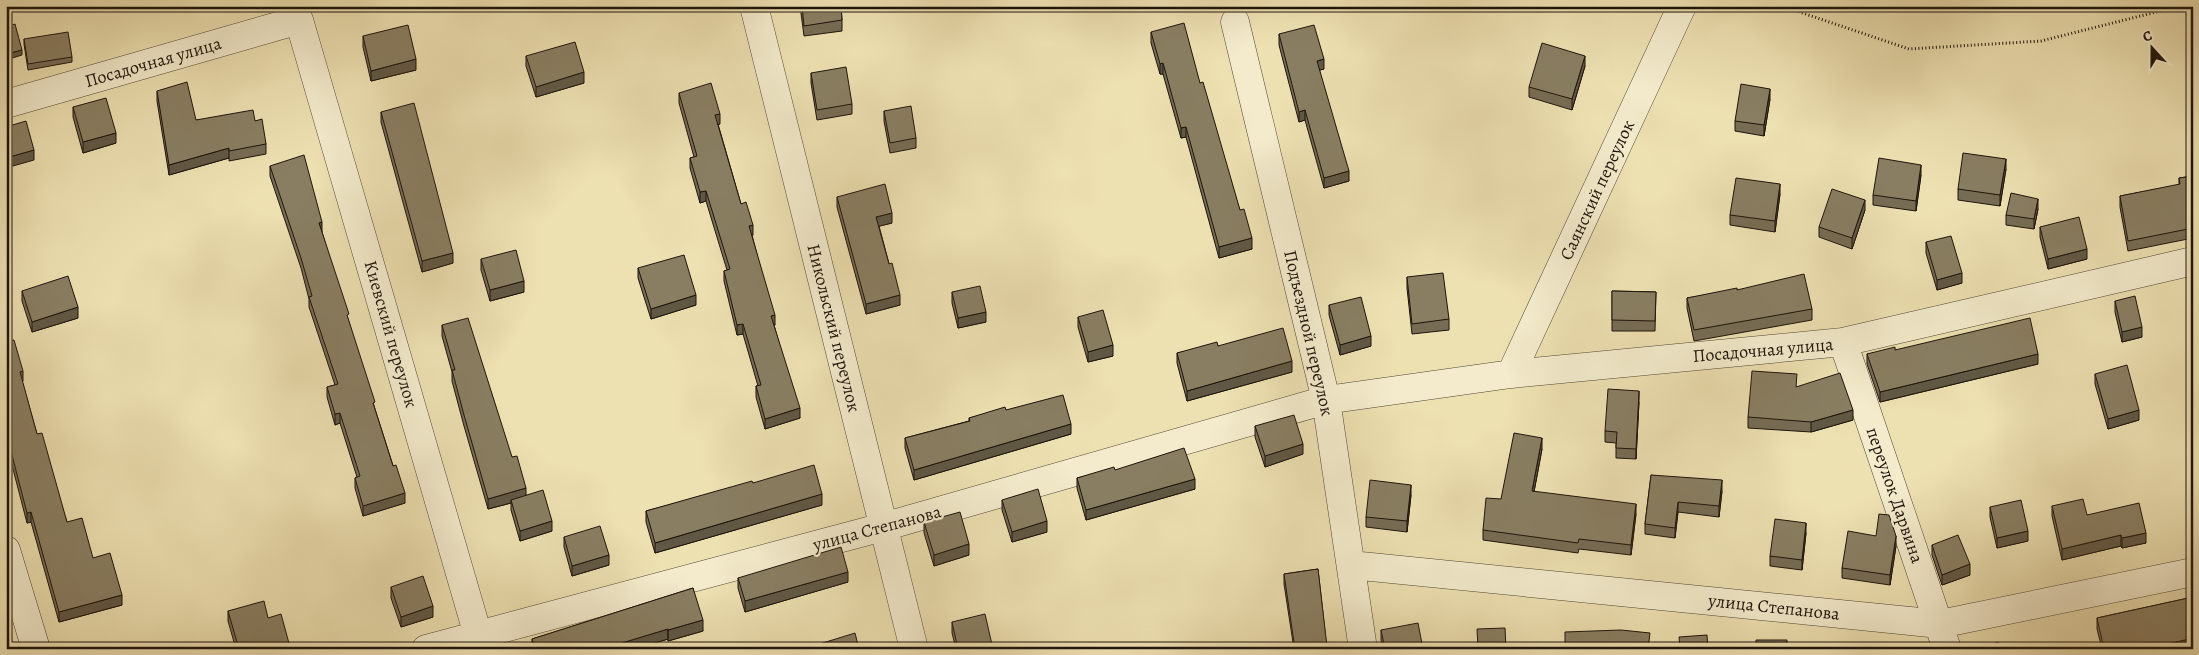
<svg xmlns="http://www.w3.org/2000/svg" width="2199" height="655" viewBox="0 0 2199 655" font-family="Alegreya,serif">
  <rect width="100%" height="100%" fill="#ede0b1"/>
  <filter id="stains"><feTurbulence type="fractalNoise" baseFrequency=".004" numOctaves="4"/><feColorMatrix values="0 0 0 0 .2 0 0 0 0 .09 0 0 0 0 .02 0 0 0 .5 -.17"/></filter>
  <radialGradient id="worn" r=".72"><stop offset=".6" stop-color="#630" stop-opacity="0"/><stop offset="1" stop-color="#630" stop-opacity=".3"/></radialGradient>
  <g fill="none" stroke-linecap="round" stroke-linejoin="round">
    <!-- street casing -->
    <g stroke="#514735" stroke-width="29">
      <path id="street" d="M754,6L914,649
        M1235,22L1326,400L1363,649
        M6,104L299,20L482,649
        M1843,342L1947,649
        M1511,374L1682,6
        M6,550L36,649
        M1351,565L1940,624L2193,572
        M426,649L883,527L1326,400L1511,374L1843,342L2193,261"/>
    </g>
    <!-- path -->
    <path stroke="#1d140c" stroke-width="3" stroke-dasharray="1 2.5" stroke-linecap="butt" d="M1782,6L1909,49L2041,41L2180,6"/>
    <!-- street -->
    <use href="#street" stroke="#f3ebcc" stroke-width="28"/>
  </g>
  <!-- wall -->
  <path fill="#766c54" stroke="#1d140c" d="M800,6H841L842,20V31L804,36Z
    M1151,32L1200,83L1252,249L1219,258L1186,137L1181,138L1163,74H1160L1151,43Z
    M1279,34L1324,69L1319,70L1349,181L1324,188L1305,120L1299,122L1279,45Z
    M363,36L416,70L371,81L363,47Z
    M24,39L72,57V62L28,70L24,44Z
    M526,56L584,83L536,97L526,66Z
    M1585,66L1572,110L1529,97V87Z
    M811,73L852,104V114L817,120L811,83Z
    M157,91L196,120L255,121L266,144V154L229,161V158L169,175L157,101Z
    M679,93L720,124H718L741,204L753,235H752L775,325H774L800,418L765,429L756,397V386H758L743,334L737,335L724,281V271L727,270L706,201L700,203L690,168V158L694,157L679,103Z
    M1770,99L1764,136L1735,131V121Z
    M73,107L116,143L83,153L73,117Z
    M884,111L916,138V148L890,153L884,121Z
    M381,112L453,263L422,272L381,122Z
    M270,166L322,232L375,409L405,503L363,516L355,488V478L357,477L340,423L335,425L327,397V387L335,385L309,307V299L301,268L270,176Z
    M2006,169L2000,206L1958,200V189Z
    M1921,175L1916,211L1873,205V195Z
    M2193,176V238L2128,251L2120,207V196L2179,185V178Z
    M1780,194L1775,232L1730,225V215Z
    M837,197L892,223L879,226L900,305L866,314L837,207Z
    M2038,209L2034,229L2006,225V215Z
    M1865,210L1852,249L1819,237V227Z
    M2040,227L2087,259L2048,269L2040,237Z
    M1926,242L1962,283L1937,290L1926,253Z
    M481,259L524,292L490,301L481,270Z
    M638,268L696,305L651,319L638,278Z
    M1407,277L1449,319V330L1412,334L1407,288Z
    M2193,282V301L2191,293V283Z
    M1737,290L1812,309V320L1694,341L1687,308V298Z
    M22,291L78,318L32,332L22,301Z
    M1612,291L1656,292L1655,331H1612Z
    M952,292L986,322L958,328L952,303Z
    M2115,301L2142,337L2122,342L2115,312Z
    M1329,305L1371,346L1340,355L1329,315Z
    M1078,317L1113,356L1088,362L1078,327Z
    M442,325L512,457L526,495L552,531L520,541L511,510V503L488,509L464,426L452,381V372L442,336Z
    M6,342L23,381H22L37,434L67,522L93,558L122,605L59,622L31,522L27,523L6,442Z
    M1218,346L1292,372L1187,401L1177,363V353Z
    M1895,350L2038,364L1880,402L1867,364V354Z
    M2095,374L2139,420L2108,429L2095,384Z
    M1796,387L1853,420L1811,432L1748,428V417Z
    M1639,402L1636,459L1616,458V443L1605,442V431Z
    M1006,410L1071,434L914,480L905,448V438L969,421V418Z
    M1255,426L1303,454L1265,467L1255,437Z
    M1542,449L1534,492L1636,514L1631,555L1579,549L1578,553L1483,540V530L1501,499Z
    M1115,470L1195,489L1086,520L1077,488V478Z
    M1651,475L1722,491L1719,517L1678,512L1675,538L1645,534V524Z
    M753,483L822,505L655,553L646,522V511Z
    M1411,495L1407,532L1366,527V517Z
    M1002,500L1047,532L1012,542L1002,510Z
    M2052,506L2087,515L2146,543L2122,548L2121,546L2062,560L2052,516Z
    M1990,507L2028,541L1997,548L1990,517Z
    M924,522L969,555L934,566L924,533Z
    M1806,533L1802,570L1770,566V556Z
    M564,537L609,565L572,576L564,547Z
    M1932,545L1970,575L1942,585L1932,555Z
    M1896,546L1890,585L1842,578V568Z
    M1318,569L1327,649H1294L1284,584V574Z
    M738,578L848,582L745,612L738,588Z
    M391,587L433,617L401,627L391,598Z
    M693,588L703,631L668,641V639L635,649H532V639Z
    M2193,597V649H2102L2097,629V618Z
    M228,611L290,649H236L228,621Z
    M952,622L993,649H956L952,633Z
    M1381,630L1423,649H1383L1381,640Z"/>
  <!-- shaded-wall -->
  <path fill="#605845" stroke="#1d140c" d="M22,50V55L6,60V54Z
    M1585,56V66L1572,110V99Z
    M416,59V70L371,81V71Z
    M1324,59V69L1317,71V61Z
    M1163,63V74H1160V64Z
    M584,72V83L536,97V87Z
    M1770,89V99L1764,136V125Z
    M1305,110V120L1299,122V112Z
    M720,114V124L715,125V115Z
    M1186,127V137L1181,138V128Z
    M116,133V143L83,153V142Z
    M229,148V158L169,175V165Z
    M34,150V160L6,168V158Z
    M2006,159V169L2000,206V195Z
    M1921,165V175L1916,211V201Z
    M1349,171V181L1324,188V178Z
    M1780,184V194L1775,232V221Z
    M706,191V201L700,203V192Z
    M2038,199V209L2034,229V219Z
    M1865,200V210L1852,249V238Z
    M892,213V223L876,227V217Z
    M322,222V232L319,223Z
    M753,225V235L749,236V226Z
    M1252,238V249L1219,258V247Z
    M2087,249V259L2048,269V259Z
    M453,253V263L422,272V261Z
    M1962,273V283L1937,290V280Z
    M524,281V292L490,301V290Z
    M696,295V305L651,319V309Z
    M900,295V305L866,314V304Z
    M78,307V318L32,332V322Z
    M986,312V322L958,328V318Z
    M775,315V325L771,326V316Z
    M743,324V334L737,335V325Z
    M2142,327V337L2122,342V332Z
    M1371,336V346L1340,355V345Z
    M1113,345V356L1088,362V352Z
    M2038,354V364L1880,402V392Z
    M1292,361V372L1187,401V391Z
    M23,371V381L20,382V372Z
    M1639,391V402L1636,459V449Z
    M800,408V418L765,429V419Z
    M1853,410V420L1811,432V422Z
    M2139,410V420L2108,429V419Z
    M340,413V423L335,425V414Z
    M1071,424V434L914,480V470Z
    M1542,438V449L1532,502V491Z
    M1303,444V454L1265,467V456Z
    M1195,479V489L1086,520V510Z
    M1722,480V491L1719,517V506Z
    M1411,485V495L1407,532V521Z
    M526,488V498L511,500V503L488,509V499Z
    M405,493V503L363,516V506Z
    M822,494V505L655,553V543Z
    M1678,502V512L1675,538V528Z
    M1636,504V514L1631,555V545Z
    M31,512V522L27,523V513Z
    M552,521V531L520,541V531Z
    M1047,521V532L1012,542V532Z
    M1806,523V533L1802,570V560Z
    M2028,531V541L1997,548V538Z
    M2146,533V543L2122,548V538Z
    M2121,535V546L2062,560V549Z
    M1896,536V546L1890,585V575Z
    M969,544V555L934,566V555Z
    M609,555V565L572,576V566Z
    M1970,564V575L1942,585V575Z
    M848,572V582L745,612V601Z
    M122,595V605L59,622V612Z
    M433,606V617L401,627V617Z
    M703,620V631L668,641V630Z
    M668,629V639L635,649H602Z
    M2193,638V649H2147Z"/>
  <!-- building -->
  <path fill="#897e62" stroke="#1d140c" d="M802,6H841L842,20L804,26Z
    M1184,23L1200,83L1203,82L1240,210L1244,209L1252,238L1219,247L1186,127L1181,128L1163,63L1160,64L1151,32Z
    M15,24L22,50L6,54V27Z
    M408,25L416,59L371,71L363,36Z
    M1314,25L1324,59L1317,61L1349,171L1324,178L1305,110L1299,112L1279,34Z
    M68,32L72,57L28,64L24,39Z
    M575,42L584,72L536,87L526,56Z
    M1542,43L1585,56L1572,99L1529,87Z
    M846,67L852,104L817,110L811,73Z
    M187,82L196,120L253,110L255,121L262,119L266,144L229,151V148L169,165L157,91Z
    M711,83L720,114L715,115L741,204L746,202L753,225L749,226L775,315L771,316L800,408L765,419L756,386L761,385L743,324L737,325L724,271L730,269L706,191L700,192L690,158L697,156L679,93Z
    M1741,84L1770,89L1764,125L1735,121Z
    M106,98L116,133L83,142L73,107Z
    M414,103L453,253L422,261L381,112Z
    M911,106L916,138L890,143L884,111Z
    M26,121L34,150L6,158V127Z
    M1963,153L2006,159L2000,195L1958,189Z
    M304,155L322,222L319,223L349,314L347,315L375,402L373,403L393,466L396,465L405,493L363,506L355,478L360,476L340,413L335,414L327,387L338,384L309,297L312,296L301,258L270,166Z
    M1879,158L1921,165L1916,201L1873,195Z
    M2193,176V228L2128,241L2120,196L2180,184L2179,178Z
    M1736,178L1780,184L1775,221L1730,215Z
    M885,184L892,213L876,217L889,264L892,263L900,295L866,304L837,197Z
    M1832,189L1865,200L1852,238L1819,227Z
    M2011,193L2038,199L2034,219L2006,215Z
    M2079,217L2087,249L2048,259L2040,227Z
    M1951,236L1962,273L1937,280L1926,242Z
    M516,250L524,281L490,290L481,259Z
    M684,255L696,295L651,309L638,268Z
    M1443,273L1449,319L1412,324L1407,277Z
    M1804,274L1812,309L1694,330L1687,298L1737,288V290Z
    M68,276L78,307L32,322L22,291Z
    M2193,282V291L2191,283Z
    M980,286L986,312L958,318L952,292Z
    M1612,291L1656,292L1655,321L1612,320Z
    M2135,296L2142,327L2122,332L2115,301Z
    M1361,297L1371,336L1340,345L1329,305Z
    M1103,310L1113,345L1088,352L1078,317Z
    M468,318L512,457L517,456L526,488L488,499L464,415L452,370H455L442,325Z
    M2030,318L2038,354L1880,392L1867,354L1895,347V350Z
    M1283,328L1292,361L1187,391L1177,353L1217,342L1218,346Z
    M14,340L23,371L20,372L37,434L42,433L67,522L82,518L93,558L110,553L122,595L59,612L31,512L27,513L6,432V342Z
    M2127,365L2139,410L2108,419L2095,374Z
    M1752,371L1797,374L1796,387L1840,373L1853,410L1811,422L1748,417Z
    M1608,389L1639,391L1636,449L1616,448L1617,432L1605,431Z
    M1063,395L1071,424L914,470L905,438L970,421L969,418L1005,407L1006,410Z
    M1294,415L1303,444L1265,456L1255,426Z
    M1514,433L1542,438L1532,491L1636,504L1631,545L1579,539L1578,543L1483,530L1486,498L1501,499Z
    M1184,448L1195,479L1086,510L1077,478L1114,467L1115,470Z
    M814,465L822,494L655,543L646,511L752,481L753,483Z
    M1651,475L1722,480L1719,506L1678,502L1675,528L1645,524Z
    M1370,480L1411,485L1407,521L1366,517Z
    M1038,489L1047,521L1012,532L1002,500Z
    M543,490L552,521L520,531L511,500Z
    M2083,499L2087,515L2139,503L2146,533L2122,538L2121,535L2062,549L2052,506Z
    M2021,500L2028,531L1997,538L1990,507Z
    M960,512L969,544L934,555L924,522Z
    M1879,514L1889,515L1896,536L1890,575L1842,568L1848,531L1876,536Z
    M1775,519L1806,523L1802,560L1770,556Z
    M600,526L609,555L572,566L564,537Z
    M1958,535L1970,564L1942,575L1932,545Z
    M841,547L848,572L745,601L738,578Z
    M1318,569L1327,647H1325L1326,649H1295L1284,574Z
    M423,576L433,606L401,617L391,587Z
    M693,588L703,620L668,630V629L602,649H535L532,639Z
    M2193,597V638L2147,649H2104L2097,618Z
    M264,601L268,618L281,614L290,647L282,649H239L228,611Z
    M985,614L993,649H958L952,622Z
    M1418,623L1423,649H1385L1381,630Z
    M1505,628L1506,649H1478L1477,629Z
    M1621,630L1650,633L1648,649H1565V632Z
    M855,633L859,649H814L813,646Z
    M1707,635L1708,649H1680L1679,637Z
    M1756,640H1787V645L1836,649H1756Z
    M1998,642L2000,649H1978Z"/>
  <g text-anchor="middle" stroke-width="4.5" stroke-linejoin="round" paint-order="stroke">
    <!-- street labels -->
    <g font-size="18" fill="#1d140c" stroke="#f3ebcc">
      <text transform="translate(153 62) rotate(-16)" y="6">Посадочная улица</text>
      <text transform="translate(1597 190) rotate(-65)" y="6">Саянский переулок</text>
      <text transform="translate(834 328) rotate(76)" y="6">Никольский переулок</text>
      <text transform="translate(1309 333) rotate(77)" y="6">Подъездной переулок</text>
      <text transform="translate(391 334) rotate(74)" y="6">Киевский переулок</text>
      <text transform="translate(1763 350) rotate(-5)" y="6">Посадочная улица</text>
      <text transform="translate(1895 495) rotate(71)" y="6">переулок Дарвина</text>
      <text transform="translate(877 528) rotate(-15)" y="6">улица Степанова</text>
      <text transform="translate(1774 607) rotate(6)" y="6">улица Степанова</text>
    </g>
  </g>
  <!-- margin -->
  <rect width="2199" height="655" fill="none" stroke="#ede0b1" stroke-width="25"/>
  <rect x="8" y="8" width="2184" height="640" fill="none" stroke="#1d140c" stroke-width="2.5"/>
  <rect x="12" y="12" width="2174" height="630" fill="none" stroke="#1d140c"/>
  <!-- north arrow -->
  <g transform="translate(2152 48) rotate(339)" stroke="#f3ebcc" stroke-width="4" paint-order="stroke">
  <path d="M0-4L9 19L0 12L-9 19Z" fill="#1d140c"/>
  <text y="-8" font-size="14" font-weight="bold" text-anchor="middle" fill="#1d140c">С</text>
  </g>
  <rect width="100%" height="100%" filter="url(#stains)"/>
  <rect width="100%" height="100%" fill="url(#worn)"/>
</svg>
